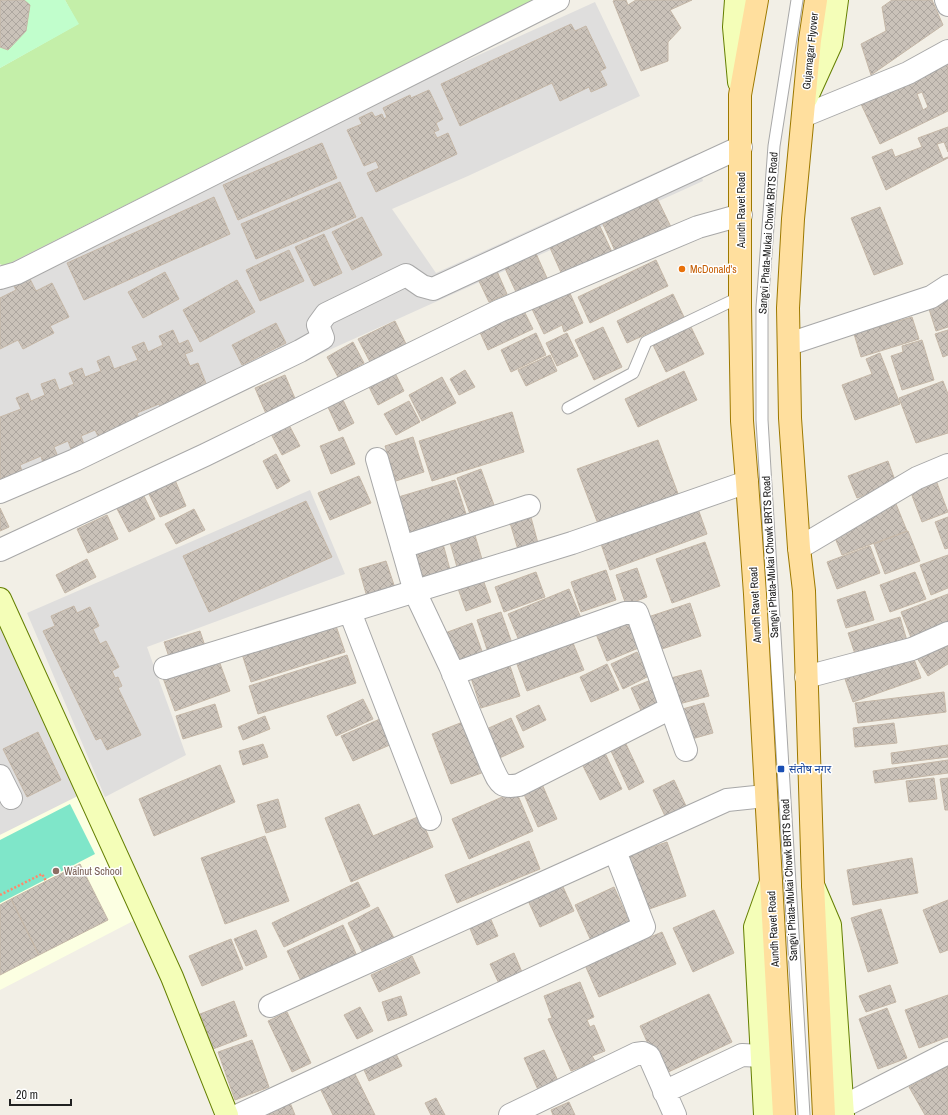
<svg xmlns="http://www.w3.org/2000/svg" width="948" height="1115" viewBox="0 0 948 1115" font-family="'Archivo Narrow','Noto Sans Devanagari',sans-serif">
  <defs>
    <pattern id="building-cross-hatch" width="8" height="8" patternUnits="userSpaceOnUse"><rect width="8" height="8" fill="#cac2b9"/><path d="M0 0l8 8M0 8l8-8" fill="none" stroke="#ada69f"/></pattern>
  </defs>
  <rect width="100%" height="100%" fill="#f2efe6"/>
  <!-- residential -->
  <path fill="#dfdedd" d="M595,2L640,96L468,176L392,209L436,273L696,154L703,181L0,499V287L318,128Z
    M310,490L345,574L147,647L186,755L105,797L27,613Z
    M0,628L78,796L0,835Z"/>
  <!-- education -->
  <path fill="#fcffe2" d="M78,796L135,920L0,990V835Z"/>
  <!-- grass -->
  <path fill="#c4efa9" d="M65,0H535L4,266L0,264V68L78,24Z"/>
  <!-- park -->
  <path fill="#c1fecc" d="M0,0H65L79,24L0,68Z"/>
  <!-- pitch -->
  <path fill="#7fe6c9" d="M70,804L95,854L0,903V840Z"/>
  <!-- building -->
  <path fill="url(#building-cross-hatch)" stroke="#c5b7a7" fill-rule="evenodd" d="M0,0H24L30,5L26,31L8,50L0,47Z
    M615,0H626L628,5L636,0H692L670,10L681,28L668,42V61L641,71L613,1Z
    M892,0H932L943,25L871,75L861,44L886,31L882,7Z
    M571,24L575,31L586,26L606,68L600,71L607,85L591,92L589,87L560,101L552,83L460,126L441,84Z
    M948,61V111L880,144L861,104ZM922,92L928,107L923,110L917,94Z
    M429,90L443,119L436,123L439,130L434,132L437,138L448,133L457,154L376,192L367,173L379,168L376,161L364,166L347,130L362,124L359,118L372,112L375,117L382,114L384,119L387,117L383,108L410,95L411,98Z
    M948,127V152L944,142L937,144L943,159L948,157V158L886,190L872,157L892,149L895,157L922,147L918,138Z
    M322,143L337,178L238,220L223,185Z
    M340,182L356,217L256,259L241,224Z
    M655,194L671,227L616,253L601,220Z
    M214,197L230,234L84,300L67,263Z
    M880,207L903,264L874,275L851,218Z
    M362,217L382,255L352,270L332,232Z
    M596,218L613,254L563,277L547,241Z
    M324,234L342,273L314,286L295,247Z
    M534,249L547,278L516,292L503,264Z
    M289,250L304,281L260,301L246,270Z
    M656,260L668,286L590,323L578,297Z
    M496,269L507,294L489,302L477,277Z
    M165,272L179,299L143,318L128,292Z
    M27,273L36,291L52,283L69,317L50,326L54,333L23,349L18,340L0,349V298L16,290L12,282Z
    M237,280L255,312L200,342L183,310Z
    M569,291L583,323L564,332L562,325L544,334L532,309Z
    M673,294L684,317L627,343L617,321Z
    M948,300V327L936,331L928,306Z
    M522,307L533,329L488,350L478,328Z
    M912,317L919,339L861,357L854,334Z
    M395,321L406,344L370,362L358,339Z
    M276,323L286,343L242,365L232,345Z
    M603,327L622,367L594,380L575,340Z
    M691,327L704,354L666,372L653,345Z
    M173,330L179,344L188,340L193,351L185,354L190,366L198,363L207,386L162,412L159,404L137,413L140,421L99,438L95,430L81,436L84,444L71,449L68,441L54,447L58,457L43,463L41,456L20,465L22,471L0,481V417L21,409L16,398L28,393L31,401L45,395L41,384L55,379L59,390L74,384L69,373L82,368L85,377L101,371L97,361L109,356L114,369L138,360L132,347L144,342L148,352L163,345L159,336Z
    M948,330V355L943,357L935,334Z
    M536,333L546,355L511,372L501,350Z
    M567,333L578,356L557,366L546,343Z
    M922,340L934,380L902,390L891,356L903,352L902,346Z
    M353,342L364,363L338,377L327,357Z
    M880,353L900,404L855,420L842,385L872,374L866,359Z
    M550,355L557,371L526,386L518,370Z
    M392,367L404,391L378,405L366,381Z
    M465,370L475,387L459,395L450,379Z
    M684,371L697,400L638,427L625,399Z
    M285,375L297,403L267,416L255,388Z
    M442,377L456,403L422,421L409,395Z
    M943,381L948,394V433L916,443L899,398Z
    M342,398L354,423L339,431L327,405Z
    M409,401L420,422L396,435L384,414Z
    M512,412L524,452L432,481L419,441Z
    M288,423L300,446L282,455L270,432Z
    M343,437L355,464L331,474L320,446Z
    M413,437L424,472L396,481L385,446Z
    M658,440L680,499L600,529L577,469Z
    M276,454L290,481L277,489L263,461Z
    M888,461L896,483L857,498L848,476Z
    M481,469L494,505L470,514L457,478Z
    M934,475L948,512L922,522L908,485Z
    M359,476L371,503L330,520L318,493Z
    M175,480L186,506L160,517L148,492Z
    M455,480L467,517L408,536L395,498Z
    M142,492L155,519L129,532L115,505Z
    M306,501L332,557L209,612L183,556Z
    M896,504L907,531L842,555L831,528Z
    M697,506L707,534L610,570L600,541Z
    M0,508L9,527L0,531Z
    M194,509L205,530L176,544L165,524Z
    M529,510L539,547L519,553L508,516Z
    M107,515L118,539L88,553L77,529Z
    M948,517V548L945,549L935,522Z
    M908,531L920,561L885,574L874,544Z
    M474,532L484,566L459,574L449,539Z
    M442,540L452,577L424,585L413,548Z
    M705,542L720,586L672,603L656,559Z
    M870,546L880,573L837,589L827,562Z
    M948,555V588L931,595L920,565Z
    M87,559L96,577L65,593L56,575Z
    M386,561L395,588L367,597L359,569Z
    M637,568L647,597L626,605L616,575Z
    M606,570L616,600L581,612L571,582Z
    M536,572L545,597L504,612L495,587Z
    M915,572L926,599L890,612L880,585Z
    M481,574L491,602L466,611L456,583Z
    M569,589L581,618L520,643L508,614Z
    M865,591L874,620L846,628L837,600Z
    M948,594V626L912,640L901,612Z
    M690,603L701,636L653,652L642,619Z
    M74,606L77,613L90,607L99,626L93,629L100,644L106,641L119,667L112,671L115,678L118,677L122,686L118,688L141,735L107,750L101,738L96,740L43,631L55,626L51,616Z
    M501,612L513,646L489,655L477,620Z
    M900,617L908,644L857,660L848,633Z
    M630,621L641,647L607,661L596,634Z
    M335,623L345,652L251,682L242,654Z
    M472,623L484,657L457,666L445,633Z
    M200,631L207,652L171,663L164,642Z
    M571,638L584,670L527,691L515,659Z
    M948,638V664L928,676L917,658Z
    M637,652L649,676L623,689L611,664Z
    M912,654L921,678L853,702L845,679Z
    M347,655L356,683L258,714L249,686Z
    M218,658L230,691L175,711L163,678Z
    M607,664L619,690L591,702L580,677Z
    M510,666L520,696L481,708L471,678Z
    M701,670L709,696L679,704L671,678Z
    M651,680L661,706L642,713L631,688Z
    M944,692L946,712L858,723L855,703Z
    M363,699L373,719L336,736L327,716Z
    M704,703L713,733L688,740L679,710Z
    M215,704L222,727L183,739L176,716Z
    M539,705L546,720L523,731L516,716Z
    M265,716L270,729L243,740L238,727Z
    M511,718L524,747L495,760L482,731Z
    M380,719L392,744L353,761L341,736Z
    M468,720L487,771L451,784L432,734Z
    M894,723L897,743L855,747L853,728Z
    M38,732L61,780L27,797L3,749Z
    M263,744L268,757L243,765L239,751Z
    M626,744L644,782L629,790L611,751Z
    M948,745V757L892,764L891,753Z
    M605,753L622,789L600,800L582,764Z
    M948,760V773L875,783L873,771Z
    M220,765L235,802L154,836L139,799Z
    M934,778L937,799L909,802L906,781Z
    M948,778V810H945L940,779Z
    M674,780L686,806L665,816L653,790Z
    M542,784L557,819L538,827L523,792Z
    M516,791L533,831L469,859L452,819Z
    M278,799L286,827L266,833L257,805Z
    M359,804L373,836L420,816L433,847L351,882L325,818Z
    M265,836L289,901L225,924L201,858Z
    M529,841L540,869L457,903L445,875Z
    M667,842L686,896L641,912L621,858Z
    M912,858L918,893L853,905L847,870Z
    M80,864L108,920L39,955L11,899Z
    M559,878L574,911L540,927L525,894Z
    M358,882L370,906L284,947L272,923Z
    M614,887L631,925L592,943L575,905Z
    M11,899L39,955L0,975V905Z
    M948,900V950L940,953L923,910Z
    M378,907L395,940L364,955L348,923Z
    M881,909L898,963L868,972L851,918Z
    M714,910L734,953L693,972L673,928Z
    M489,915L498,936L477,945L468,924Z
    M343,925L358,958L302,983L287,951Z
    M256,930L267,957L246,966L234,939Z
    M662,932L676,964L599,997L585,965Z
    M231,939L243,969L202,986L189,956Z
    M514,953L524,977L501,988L490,964Z
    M412,956L420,973L379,992L371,975Z
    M580,982L594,1017L587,1020L590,1027L594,1025L605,1051L592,1056L595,1061L571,1071L548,1019L552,1018L544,996Z
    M890,985L896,1002L866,1012L859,996Z
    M709,994L732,1042L662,1075L640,1026Z
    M948,995V1037L919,1048L905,1010Z
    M401,996L407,1015L388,1021L382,1002Z
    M234,1001L247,1036L213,1049L200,1014Z
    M360,1007L373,1031L357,1039L344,1015Z
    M887,1008L907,1058L878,1069L859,1019Z
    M287,1012L311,1063L292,1072L268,1021Z
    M252,1040L269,1087L235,1100L218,1052Z
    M392,1046L402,1066L369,1081L360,1061Z
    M544,1050L559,1083L539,1092L524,1058Z
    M351,1066L375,1115H333L317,1082Z
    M948,1066V1115H925L909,1087Z
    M436,1098L445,1115H431L425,1103Z
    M289,1100L295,1115H255Z
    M569,1102L575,1115H553L551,1110Z"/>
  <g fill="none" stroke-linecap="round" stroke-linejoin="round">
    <!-- lane casing -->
    <g stroke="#a8a8a8" stroke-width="13">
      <path id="lane" d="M797,0L774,146L762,307V420L804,1115
        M568,408L633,373L646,342L740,297"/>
    </g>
    <!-- street casing -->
    <g stroke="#a8a8a8" stroke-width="24">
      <path id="street" d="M946,0L948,5
        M803,116L908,73L948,51
        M0,278L17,273L558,0
        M789,344L931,297L948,286
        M377,459L415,592L450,666L491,765C499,781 499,789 519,785L671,708
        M0,492L75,460L300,351L323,338L318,325L326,314L406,275L422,286L433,289L741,147
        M402,547L529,506
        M799,548L917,478L948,465
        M0,550L205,455L499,311L698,227L741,215
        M350,612L430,819
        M165,668L572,543L747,482
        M453,674L625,613H637L686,750
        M806,677L912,649L948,633
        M0,776L11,798
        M270,1006L727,800L765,796
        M664,1092L742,1055L762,1056
        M842,1107L948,1053
        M239,1115L644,927L615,851
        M510,1115L636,1054L643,1053L649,1056L675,1115"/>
    </g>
    <!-- secondary casing -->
    <g stroke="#647f00" stroke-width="24">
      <path id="secondary" d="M736,0L734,27L739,82
        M806,99L831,44L837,0
        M0,599L172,977L227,1115
        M813,885L830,925L843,1115
        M765,1115L755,927L771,882"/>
    </g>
    <!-- primary casing -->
    <g stroke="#9d7900" stroke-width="24">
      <path id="primary" d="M757,0L740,95V307L742,421L747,482L755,594L784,1115
        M816,0L810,40L793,219L788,308L790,418L799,548L804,591L813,884L824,1115"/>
    </g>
    <!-- path -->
    <path stroke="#ff896a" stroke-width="2.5" stroke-dasharray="2 2" stroke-linecap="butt" d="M0,895L42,874L46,881"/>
    <!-- lane -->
    <use href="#lane" stroke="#fff" stroke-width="11"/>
    <!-- street -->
    <use href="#street" stroke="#fff" stroke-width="22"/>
    <!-- secondary -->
    <use href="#secondary" stroke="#f4feb8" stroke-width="22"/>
    <!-- primary -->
    <use href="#primary" stroke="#ffdf9e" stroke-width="22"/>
  </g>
  <!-- markers -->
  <circle fill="#e8710a" stroke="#fff" stroke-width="1.5" cx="682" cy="269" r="4"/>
  <rect fill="#1a4fb4" stroke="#fff" stroke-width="1.5" x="777" y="765" width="8" height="8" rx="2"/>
  <circle fill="#8d6e63" stroke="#fff" stroke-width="1.5" cx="56" cy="871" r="4"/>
  <g text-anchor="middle" stroke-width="3" stroke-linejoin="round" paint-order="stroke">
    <!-- street labels -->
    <g font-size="11" fill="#212121" stroke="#fff">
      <text transform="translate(810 51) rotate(-84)" y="4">Gujarnagar Flyover</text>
      <text transform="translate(741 210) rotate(-90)" y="4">Aundh Ravet Road</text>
      <text transform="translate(768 233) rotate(-86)" y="4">Sangvi Phata-Mukai Chowk BRTS Road</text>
      <text transform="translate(770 557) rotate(-93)" y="4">Sangvi Phata-Mukai Chowk BRTS Road</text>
      <text transform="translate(755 605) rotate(-93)" y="4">Aundh Ravet Road</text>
      <text transform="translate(789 880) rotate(-93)" y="4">Sangvi Phata-Mukai Chowk BRTS Road</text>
      <text transform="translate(773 929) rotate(-93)" y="4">Aundh Ravet Road</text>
    </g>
    <!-- food labels -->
    <g font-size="11" fill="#c56008" stroke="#fff" text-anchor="start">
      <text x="690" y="273">McDonald's</text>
    </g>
    <!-- transit labels -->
    <g font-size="11" fill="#164399" stroke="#fff" text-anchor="start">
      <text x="789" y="773">संतोष नगर</text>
    </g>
    <!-- education labels -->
    <g font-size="11" fill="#785e54" stroke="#fff" text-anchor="start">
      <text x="64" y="875">Walnut School</text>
    </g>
  </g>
  <!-- scale -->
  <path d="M10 1099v6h61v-6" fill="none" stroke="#212121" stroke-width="2"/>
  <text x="16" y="1099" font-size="12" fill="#212121" stroke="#ffffff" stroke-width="3" paint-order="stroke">20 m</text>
</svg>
